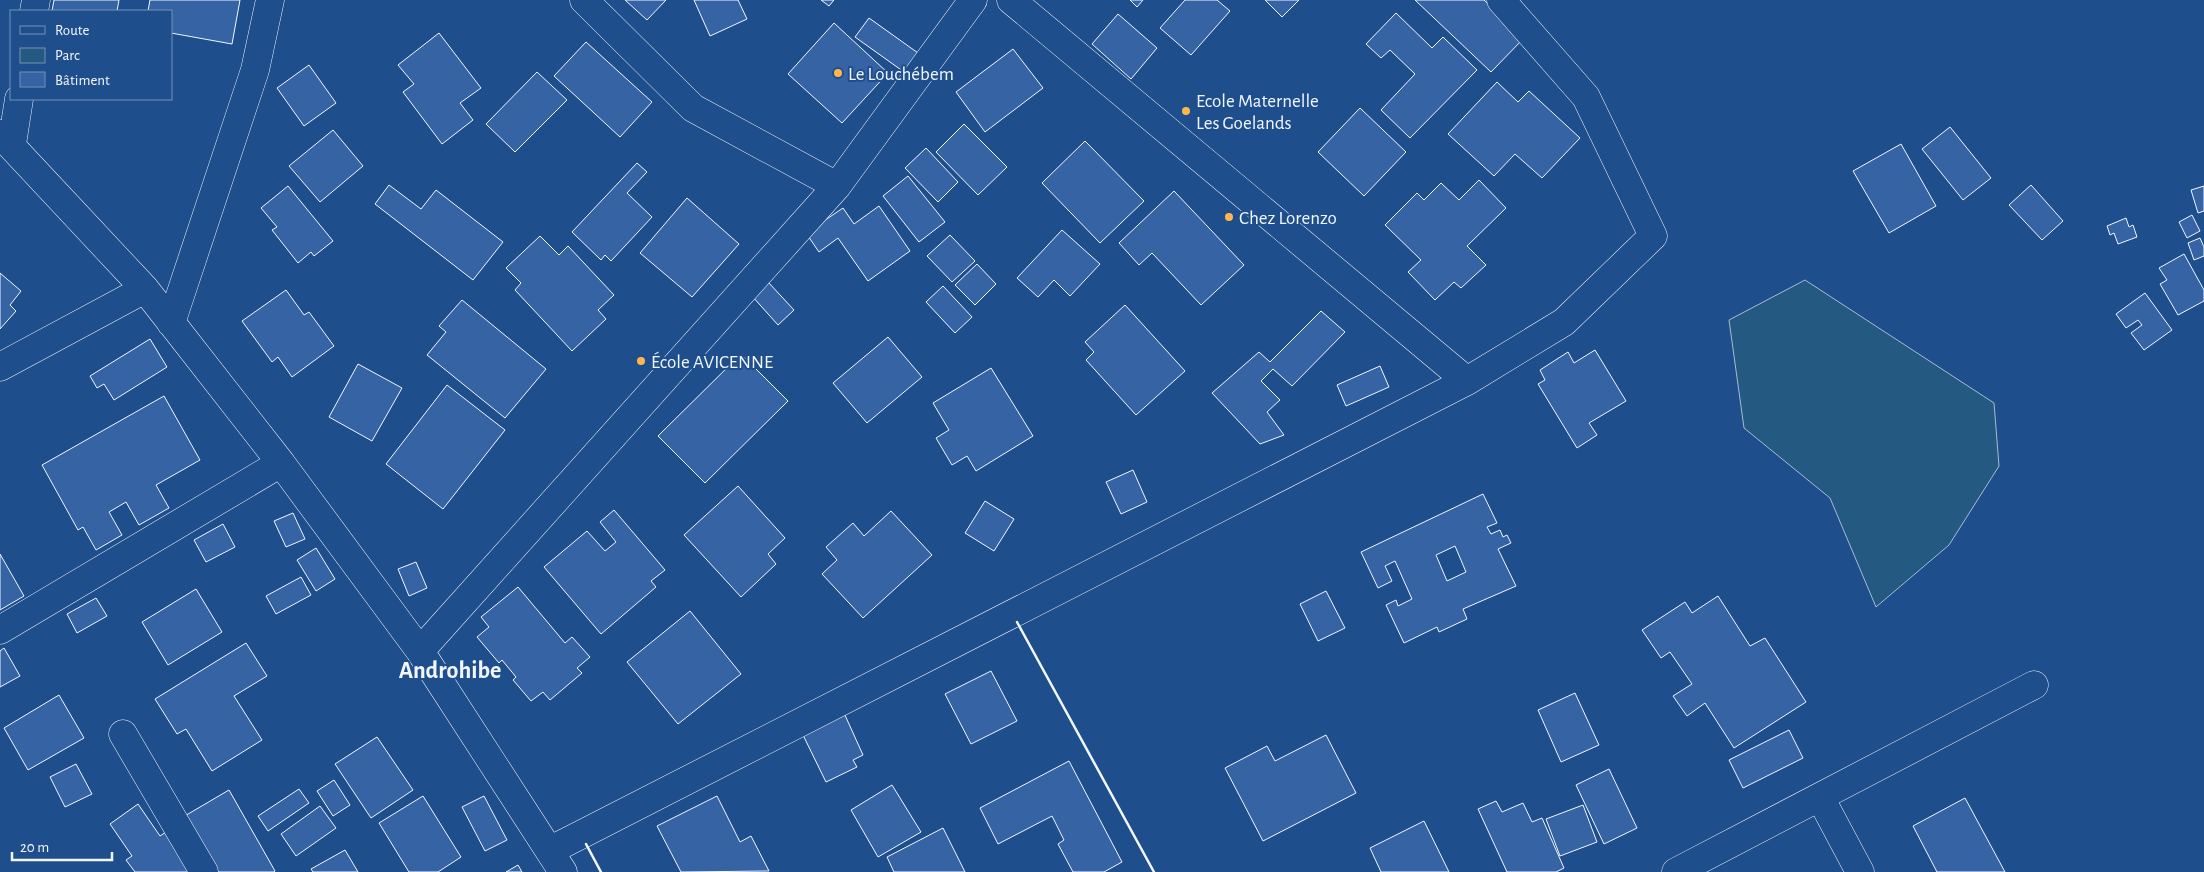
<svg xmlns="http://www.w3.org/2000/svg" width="2204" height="872" viewBox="0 0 2204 872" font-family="'Alegreya Sans',sans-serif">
  <rect width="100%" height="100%" fill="#1f4e8c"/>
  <!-- green -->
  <path fill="#245a82" stroke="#a8bbd7" d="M1805,280L1994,403L1999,466L1949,545L1876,607L1830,498L1744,428L1729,320Z"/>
  <!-- building -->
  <path fill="#3563a3" stroke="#f2f6ff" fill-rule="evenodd" d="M54,0H119L117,11H52Z
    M150,0H240L232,44L171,33V11H148Z
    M625,0H666L647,20Z
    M694,0H738L747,19L710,36Z
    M821,0H834L829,6Z
    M1130,0H1143L1137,7Z
    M1185,0H1217L1230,11L1191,55L1160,28Z
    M1265,0H1299L1282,17Z
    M1415,0H1484L1524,38L1491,72Z
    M1396,13L1432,48L1443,37L1477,70L1410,138L1381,110L1415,74L1390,50L1381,58L1366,44Z
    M1118,14L1157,48L1131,79L1092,44Z
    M869,18L918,53L904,72L855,37Z
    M834,23L888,73L842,123L788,74Z
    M439,33L481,88L460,103L473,120L442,144L403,92L414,84L398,65Z
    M586,42L652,102L620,137L554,76Z
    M1013,49L1043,88L985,132L956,92Z
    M309,65L336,103L304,126L277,88Z
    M537,72L567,100L515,152L486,124Z
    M1497,82L1518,102L1529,91L1580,138L1542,178L1515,154L1494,176L1448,134Z
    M1360,108L1406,152L1364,196L1318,152Z
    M964,124L1007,167L978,195L936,152Z
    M1950,127L1991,178L1963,200L1922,149Z
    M333,130L363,166L320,202L289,166Z
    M1085,141L1144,201L1100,243L1042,183Z
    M1901,144L1936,206L1889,233L1853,171Z
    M926,148L958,182L938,202L905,168Z
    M637,163L647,172L627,193L652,217L611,261L605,255L601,260L572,232Z
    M908,176L945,222L919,242L883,196Z
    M1479,180L1506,208L1467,246L1486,265L1461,288L1454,282L1435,300L1408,272L1421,260L1385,225L1417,193L1424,200L1441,183L1459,200Z
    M389,185L421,209L436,190L503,242L473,280L375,204Z
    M2031,185L2063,221L2042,240L2009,205Z
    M288,186L333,241L314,256L311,252L298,263L272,230L277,227L261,208Z
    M2204,186V211L2198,213L2191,190Z
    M1174,191L1244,265L1201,305L1152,253L1139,265L1119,243Z
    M687,198L739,244L692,297L640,253Z
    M879,206L910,251L868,281L838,238L819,252L806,233L843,208L854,224Z
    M2192,215L2200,231L2187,238L2179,222Z
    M2126,218L2129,227L2133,225L2137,237L2118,244L2114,233L2110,235L2107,226Z
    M1062,230L1100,264L1070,296L1054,280L1038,297L1017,278Z
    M950,235L975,261L952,282L927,256Z
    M540,236L559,255L568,246L614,295L598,310L606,319L572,351L515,290L521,283L506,268Z
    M2200,238L2204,247V256L2194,260L2188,243Z
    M2184,254L2204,290V301L2178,315L2160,284L2167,280L2159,268Z
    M977,264L996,284L975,305L955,285Z
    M0,273L21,291L10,305L16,311L0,329Z
    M768,282L794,310L778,325L752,296Z
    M943,286L972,317L955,333L926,302Z
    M286,290L304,315L309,312L334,346L292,377L278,357L272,362L242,321Z
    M2145,293L2172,330L2144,350L2131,333L2142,325L2138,320L2126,328L2116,314Z
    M462,300L546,369L505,418L427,355L446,332L439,326Z
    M1125,305L1185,371L1136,415L1086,360L1094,352L1085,342Z
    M1321,311L1345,332L1292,386L1273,369L1261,381L1280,400L1267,412L1284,435L1260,444L1212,393L1259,352L1270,362Z
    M888,337L922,377L867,423L833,383Z
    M150,339L167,367L114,400L104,384L97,388L90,376Z
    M1595,350L1626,401L1589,423L1597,435L1577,448L1538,384L1545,380L1540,370L1568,352L1574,363Z
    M741,354L788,401L705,483L658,436Z
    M358,364L402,388L372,441L329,417Z
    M1380,366L1389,387L1346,406L1337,385Z
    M991,368L1033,436L976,471L967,456L952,465L936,438L949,430L933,403Z
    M447,385L505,430L443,509L386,464Z
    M164,396L200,460L156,485L169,508L139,525L126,502L109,512L122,535L96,550L83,527L78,530L42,465Z
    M1133,470L1147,502L1121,514L1106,482Z
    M738,486L785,538L768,554L776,564L741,597L684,535Z
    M1483,494L1497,523L1487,527L1491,534L1500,530L1503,537L1507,535L1511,543L1498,549L1516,586L1463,609L1467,619L1439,632L1437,627L1404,643L1386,605L1396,600L1398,606L1412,599L1395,561L1385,566L1392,581L1378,588L1361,552ZM1455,546L1466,572L1447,581L1436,555Z
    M985,501L1014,519L994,551L965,533Z
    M614,510L665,570L651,581L656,587L601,634L544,567L587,531L605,551L616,542L600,522Z
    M891,511L932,555L863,618L822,574L837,560L826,547L853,523L864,536Z
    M293,513L305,539L286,547L274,521Z
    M223,524L235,547L206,562L194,540Z
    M316,548L335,579L316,591L297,560Z
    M0,554L24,596L0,610Z
    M416,562L427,588L409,596L398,569Z
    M301,577L311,595L276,614L266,596Z
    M518,587L565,643L572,637L590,657L577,668L582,673L550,700L543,692L531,701L513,680L516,677L502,660L499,663L477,637L489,627L481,617Z
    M196,589L222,632L168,665L142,622Z
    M1326,591L1345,628L1318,641L1300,604Z
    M1718,596L1750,646L1765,638L1806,702L1734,748L1705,703L1687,716L1673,696L1692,684L1670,652L1661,658L1642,630L1685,602L1692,613Z
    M96,598L107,616L77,633L67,614Z
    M690,611L741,674L678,724L627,662Z
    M246,643L267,676L234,696L262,740L212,771L186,729L177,734L155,699Z
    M4,648L20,676L0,687V651Z
    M991,671L1017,721L971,744L945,694Z
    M1575,693L1599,745L1561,762L1538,710Z
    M59,695L84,738L28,770L4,728Z
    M844,713L863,755L853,760L857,767L826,782L802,733Z
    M1789,730L1803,758L1743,788L1729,760Z
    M1326,735L1356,793L1263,841L1225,768L1267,746L1275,761Z
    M377,737L413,790L371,818L335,764Z
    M1069,761L1122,862L1104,872H1073L1058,844L1064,840L1052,816L998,844L980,808Z
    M76,764L92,794L65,807L50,777Z
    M1609,769L1637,828L1604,844L1576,785Z
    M334,780L350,805L333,816L317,791Z
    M892,785L921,832L878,857L851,810Z
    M299,789L309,803L268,831L258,816Z
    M229,790L275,871L274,872H214L183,817Z
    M423,796L461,857L438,872H409L379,823Z
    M484,796L507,840L485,851L462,807Z
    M717,796L740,842L751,836L769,871L681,872L657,826Z
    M1965,798L2005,872H1937L1913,826Z
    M1496,801L1502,812L1523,803L1532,822L1542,818L1564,868L1556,872H1507L1478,809Z
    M138,804L160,836L169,830L190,872H135L126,860L132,856L110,824Z
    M1583,805L1597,842L1560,856L1546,819Z
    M320,806L336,828L296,856L281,834Z
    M1424,821L1449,872H1381L1370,848Z
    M943,828L965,872H894L887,857Z
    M345,850L358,872H313L311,869Z
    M518,865L522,872H506Z"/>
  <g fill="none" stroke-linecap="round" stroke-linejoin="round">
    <!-- street casing -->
    <g stroke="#f2f6ff" stroke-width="29">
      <path id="street" d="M584,0L693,108L837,186
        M1011,0L1467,381
        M34,11L36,0
        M0,134L145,289L281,463L420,651L563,872
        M12,144L19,99
        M171,323L255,70L270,0
        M0,367L145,289
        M0,630L281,463
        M420,651L837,186L973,0
        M123,734L204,872
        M1820,797L1860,872
        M551,850L1467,381L1564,322L1653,236L1586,97L1501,0
        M1676,872L2034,685"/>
    </g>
    <!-- street -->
    <use href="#street" stroke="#1f4e8c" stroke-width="28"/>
    <!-- wall -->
    <path stroke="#f2f6ff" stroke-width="2.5" d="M1017,622L1154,872
      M586,844L601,872"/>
  </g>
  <!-- markers -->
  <g fill="#ffb74d" stroke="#1f4e8c" stroke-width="2">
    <circle cx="838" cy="73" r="5"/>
    <circle cx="1186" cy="111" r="5"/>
    <circle cx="1229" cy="217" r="5"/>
    <circle cx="641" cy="361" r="5"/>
  </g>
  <g text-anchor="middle" stroke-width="4" stroke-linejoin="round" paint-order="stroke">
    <!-- poi labels -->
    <g font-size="19" fill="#f2f6ff" stroke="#1f4e8c" text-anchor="start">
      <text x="848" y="80">Le Louchébem</text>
      <text x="1196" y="107">Ecole Maternelle<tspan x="1196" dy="22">Les Goelands</tspan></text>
      <text x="1239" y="224">Chez Lorenzo</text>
      <text x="651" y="368">École AVICENNE</text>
    </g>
    <!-- district labels -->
    <g font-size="24" font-weight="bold" fill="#f2f6ff" stroke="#1f4e8c">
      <text x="450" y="678">Androhibe</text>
    </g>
  </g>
  <!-- legend -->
  <rect x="10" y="10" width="162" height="90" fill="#1f4e8c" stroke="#7391ba"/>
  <rect x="20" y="26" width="25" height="8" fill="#1f4e8c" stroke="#7391ba"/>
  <text x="55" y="35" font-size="15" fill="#f2f6ff">Route</text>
  <rect x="20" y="48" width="25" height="15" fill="#245a82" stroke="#7391ba"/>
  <text x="55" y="60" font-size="15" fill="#f2f6ff">Parc</text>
  <rect x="20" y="72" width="25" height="15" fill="#3563a3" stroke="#7391ba"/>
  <text x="55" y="85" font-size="15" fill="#f2f6ff">Bâtiment</text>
  <!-- scale -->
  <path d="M12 852v8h100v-8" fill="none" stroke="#f2f6ff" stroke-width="2.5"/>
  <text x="20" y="852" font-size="15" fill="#f2f6ff" stroke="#1f4e8c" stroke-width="4" paint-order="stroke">20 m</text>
</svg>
